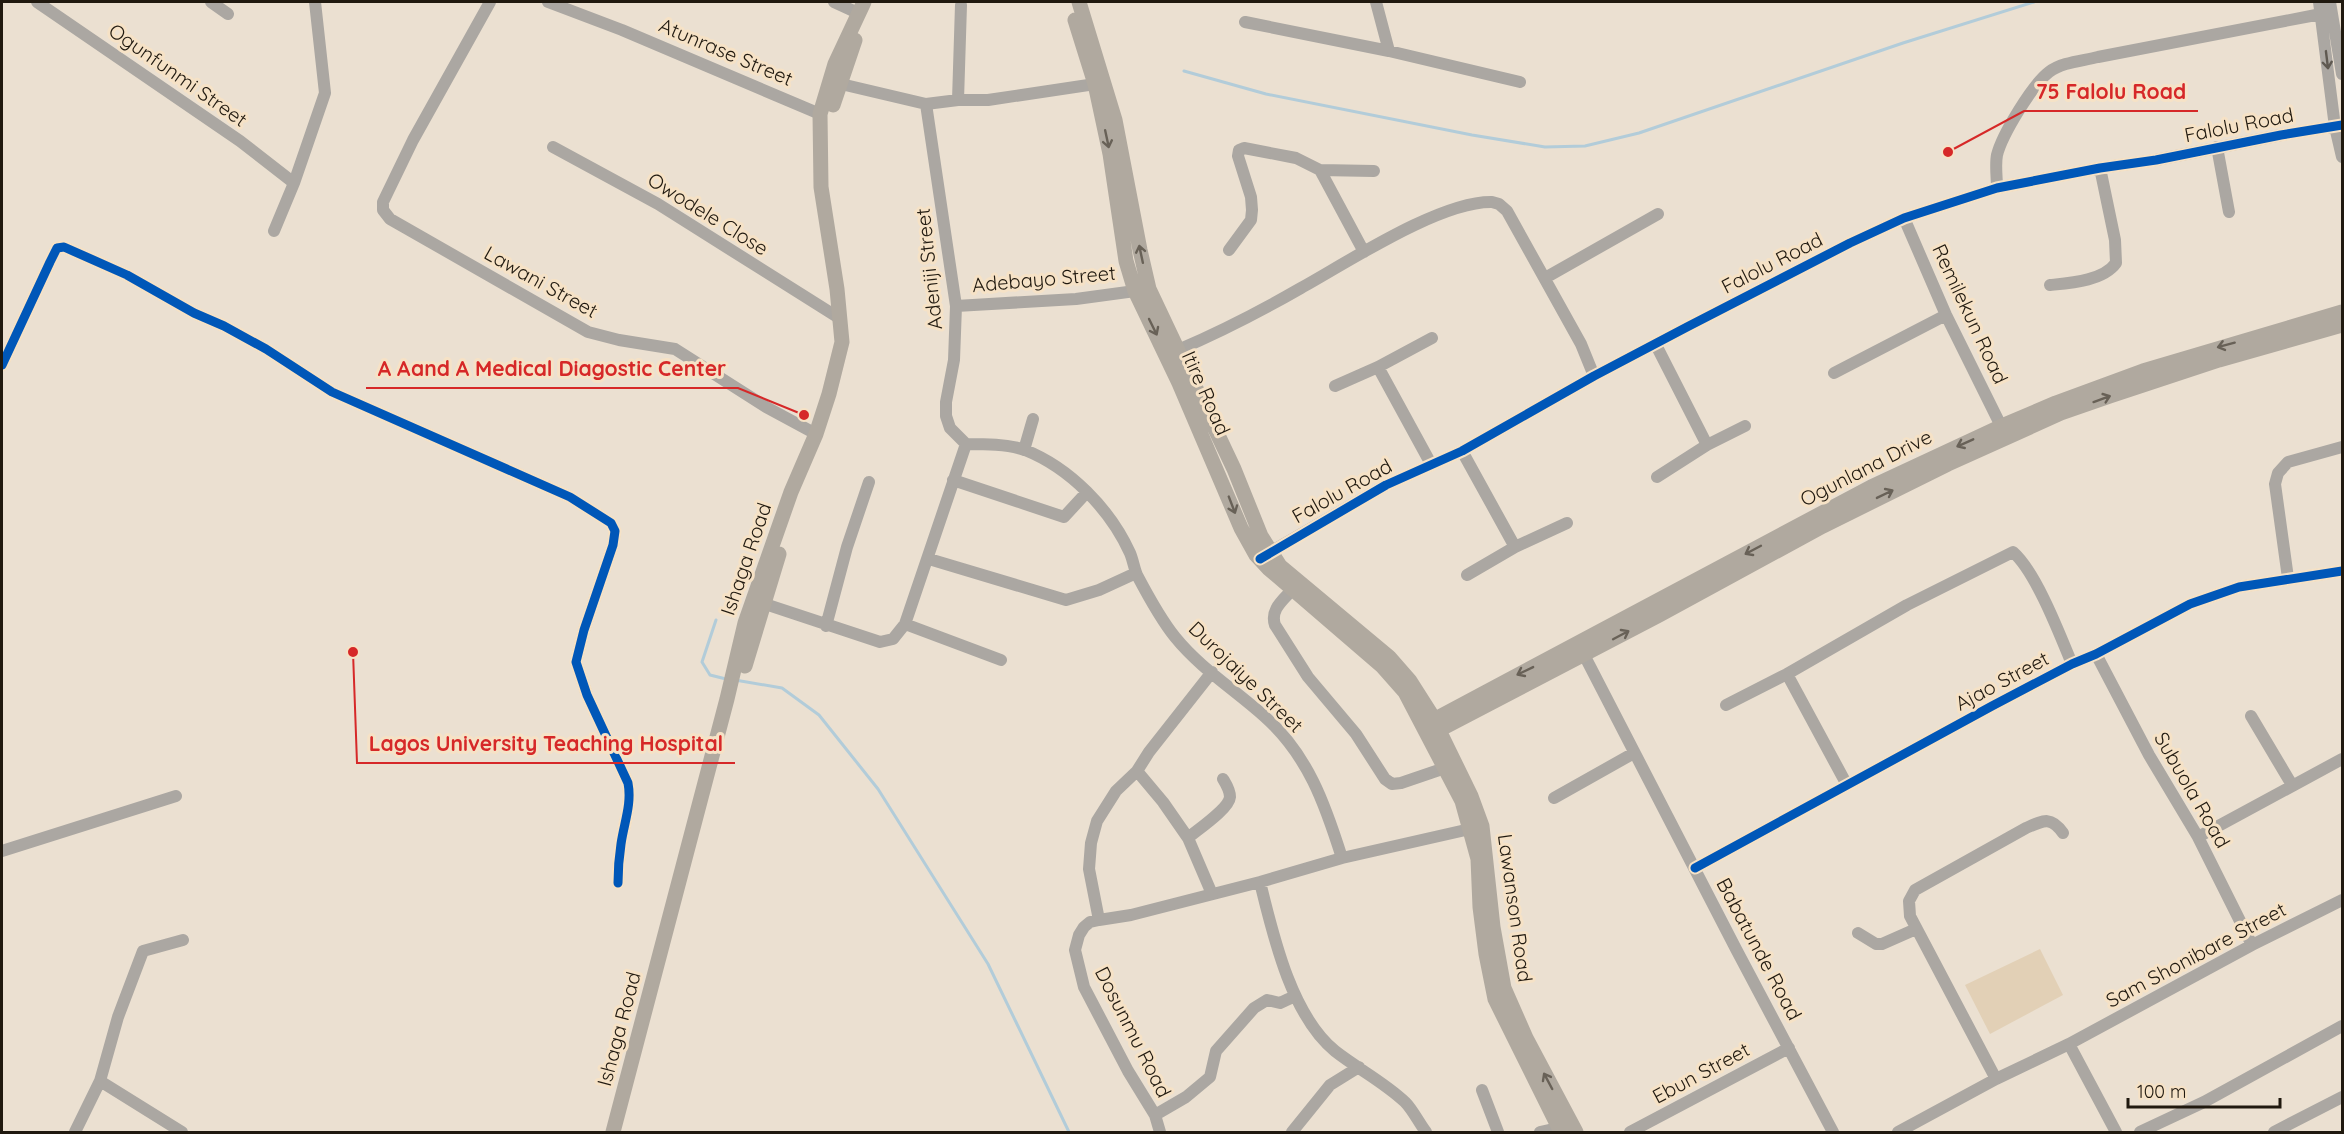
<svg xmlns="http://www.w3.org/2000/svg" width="2344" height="1134" viewBox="0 0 2344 1134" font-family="Quicksand,sans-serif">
  <rect width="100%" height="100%" fill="#ebe0d1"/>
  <!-- garden -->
  <path fill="#e2d0b6" d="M2040,949L2063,995L1990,1034L1965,985Z"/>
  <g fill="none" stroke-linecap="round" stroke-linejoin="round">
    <!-- stream -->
    <path stroke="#b2ccd9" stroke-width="3" d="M1184,71L1266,94L1472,135L1545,147L1585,146L1639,133L1903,43L2034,2
      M716,620L702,662L710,675L726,679
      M735,680L782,688L819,715L878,789L988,964L1069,1132"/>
    <!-- minor -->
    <path stroke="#aba7a2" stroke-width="12" d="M37,2L240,141L294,183
      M211,2L228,14
      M490,2L413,140L383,202V210L390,219L588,332L619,340L675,349L766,407L816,434
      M548,2L622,30L820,114
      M834,2L858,13
      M1376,2L1389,51
      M2319,2L2335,127L2342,157
      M2330,2L2342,74
      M1245,22L1389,51L1520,82
      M834,80L841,84L926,104L958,100H988L1095,84
      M958,100L961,5
      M553,147L658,204L839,318
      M2217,147L2229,212
      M1320,170L1374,171
      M1997,188C1997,178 1995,165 1997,155C2002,135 2032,85 2049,72C2062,62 2082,61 2098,57L2321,14
      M1904,218L1946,315L2005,434
      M274,231L294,183L325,93L315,2
      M1229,250L1251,220L1252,210L1251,197L1238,156L1239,150L1244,148L1296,158L1320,170L1364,252
      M1545,278L1658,214
      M2050,285C2070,283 2103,281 2116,263L2115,240L2100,168
      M956,306L1076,299L1135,291
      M1656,345L1707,445
      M1178,350C1220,332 1261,311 1301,288C1348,262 1440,201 1492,202L1499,204L1507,211L1581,344L1594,376
      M2,365L50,262L57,248L64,247L127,275L194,313L224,326L266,349L332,392L570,497L611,523L615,531L613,545L584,630L576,662L587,695L628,783C632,804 624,823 621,844C619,857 618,870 618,883
      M1378,367L1431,464
      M1834,373L1946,315
      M1335,386L1378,367L1432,338
      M966,444C984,444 1008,444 1025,450C1070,468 1110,509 1130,553C1133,560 1134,568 1137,575C1147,594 1162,621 1175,637C1200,668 1235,690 1264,716C1308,755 1325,804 1342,858
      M1024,450L1033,419
      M1462,451L1515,547
      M1657,477L1707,445L1745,426
      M953,480L1064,517L1087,492
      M1265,555L1386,485L1462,451L1594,376L1687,327L1850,243L1904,218L1997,188L2100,168L2156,160L2281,135L2342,125
      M929,559L1066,600L1099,590L1136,573
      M1467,575L1515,547L1567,523
      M2288,578L2275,484L2278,473L2288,462L2342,447
      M1292,590C1282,601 1270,610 1275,625L1308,677L1356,734L1385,779L1392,784L1401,783L1445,768
      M756,601L880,642L893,639L905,624L966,444L950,428L946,416V402L954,360L956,306L926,104
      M905,624L1001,660
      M826,626L847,547L869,482
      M1580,647L1736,949L1833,1132
      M2096,654L2149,755L2198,837L2252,945
      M1787,674L1907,605L2013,552C2036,572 2060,635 2072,664
      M1726,705L1787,674L1847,785
      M2251,716L2292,785
      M1137,771L1163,802L1188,838L1212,894
      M1554,798L1634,753
      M2198,837L2342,759
      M1188,838C1197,830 1229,809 1230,797C1230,790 1226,784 1223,779
      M2,851L176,796
      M1695,868L1992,706L2072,664L2096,654L2190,604L2239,587L2342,571
      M1260,882C1273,935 1291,1015 1335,1051C1358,1069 1384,1082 1405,1102C1413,1110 1419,1123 1426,1132
      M1099,920L1089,869L1091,843L1097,821L1116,791L1137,771L1149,752L1212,672
      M1858,933L1876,944H1882L1916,929
      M2069,1044L2116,1132
      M1996,1079L1910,916L1909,901L1915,890L2026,828C2044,820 2051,816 2063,833
      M100,1081L182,1132
      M1482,1090L1498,1132
      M1155,1115L1186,1097L1210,1077L1216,1051L1254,1008L1267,1000L1280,1003L1295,996
      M75,1132L100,1081L118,1017L143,951L183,940
      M1160,1132L1155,1115L1128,1071L1084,987L1075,950L1079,935L1084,927L1090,922L1099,920L1131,915L1260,882L1342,858L1470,829
      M1292,1132L1330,1085L1359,1067
      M1540,1132L1558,1128
      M1630,1132L1789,1048
      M1898,1132L1996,1079L2069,1044L2252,945L2342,900
      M2140,1132L2204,1102L2342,1026
      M2274,1132L2342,1097"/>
    <!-- major -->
    <path stroke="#b0a99f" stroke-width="15" d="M1079,2L1115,120L1140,250L1149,289L1234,469L1261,536L1280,566L1389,657L1410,681L1431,714L1471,796L1482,826L1493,927L1504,988L1526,1038L1576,1132
      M1075,20L1095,84L1110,154L1126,261L1135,291L1179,383L1241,528L1256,555L1268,568L1382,666L1405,692L1462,801L1478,859L1480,907L1486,954L1495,999L1561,1132
      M833,105L855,40
      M745,666L779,554
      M1426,724L1871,487L2002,426L2056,403L2143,371L2342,312
      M1431,734L1659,615L1823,526L1948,464L2061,413L2110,396L2219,360L2342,325
      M613,1132L727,699L745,623L791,492L816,434L829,394L842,342L837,289L821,187L820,114L835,64L864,2"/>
    <!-- cycleway casing -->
    <g stroke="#f6e2c6" stroke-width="13">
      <path id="cycleway" d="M2,365L50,262L57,248L64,247L127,275L194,313L224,326L266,349L332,392L570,497L611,523L615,531L613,545L584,630L576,662L587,695L628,783C632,804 624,823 621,844C619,857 618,870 618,883
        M1260,559L1386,485L1462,451L1594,376L1687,327L1850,243L1904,218L1997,188L2100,168L2156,160L2281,135L2342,125
        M1695,868L1992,706L2072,664L2096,654L2190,604L2239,587L2342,571"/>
    </g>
    <!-- cycleway -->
    <use href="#cycleway" stroke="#0057b8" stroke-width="9"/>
  </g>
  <!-- one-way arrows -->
  <defs><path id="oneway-shaft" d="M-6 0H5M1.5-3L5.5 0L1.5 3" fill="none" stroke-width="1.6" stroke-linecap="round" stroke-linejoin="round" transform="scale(1.5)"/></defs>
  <use stroke="#5f5951" href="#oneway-shaft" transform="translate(2327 60) rotate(83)"/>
  <g stroke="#686157">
    <use href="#oneway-shaft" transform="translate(1107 139) rotate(78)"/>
    <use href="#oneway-shaft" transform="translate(1141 254) rotate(-102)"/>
    <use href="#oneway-shaft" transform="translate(1153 327) rotate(64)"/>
    <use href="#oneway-shaft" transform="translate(2226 345) rotate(165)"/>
    <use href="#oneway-shaft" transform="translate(2102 399) rotate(-20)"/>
    <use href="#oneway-shaft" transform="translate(1965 443) rotate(156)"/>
    <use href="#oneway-shaft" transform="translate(1885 494) rotate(-26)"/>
    <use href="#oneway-shaft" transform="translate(1232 505) rotate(69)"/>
    <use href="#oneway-shaft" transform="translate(1753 550) rotate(152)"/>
    <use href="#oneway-shaft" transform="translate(1621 635) rotate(-28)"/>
    <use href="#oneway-shaft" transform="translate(1525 671) rotate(154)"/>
    <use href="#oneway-shaft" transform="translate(1548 1081) rotate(-118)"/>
  </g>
  <g text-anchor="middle" stroke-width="6" stroke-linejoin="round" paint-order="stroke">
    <!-- street labels -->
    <g font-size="20" fill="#20190f" stroke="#f6e2c6">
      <text transform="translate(726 52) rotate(23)" y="7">Atunrase Street</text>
      <text transform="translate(178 75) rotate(35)" y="7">Ogunfunmi Street</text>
      <text transform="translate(2239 125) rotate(-11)" y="7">Falolu Road</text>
      <text transform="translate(708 214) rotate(32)" y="7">Owodele Close</text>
      <text transform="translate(1772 263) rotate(-27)" y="7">Falolu Road</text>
      <text transform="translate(929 269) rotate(-96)" y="7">Adeniji Street</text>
      <text transform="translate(1044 279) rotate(-5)" y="7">Adebayo Street</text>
      <text transform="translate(541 282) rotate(29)" y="7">Lawani Street</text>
      <text transform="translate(1970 314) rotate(65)" y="7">Remilekun Road</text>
      <text transform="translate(1206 393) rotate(66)" y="7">Itire Road</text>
      <text transform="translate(1866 468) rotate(-27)" y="7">Ogunlana Drive</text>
      <text transform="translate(1342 491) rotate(-29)" y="7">Falolu Road</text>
      <text transform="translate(746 559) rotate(-71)" y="7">Ishaga Road</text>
      <text transform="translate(1246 677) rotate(44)" y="7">Durojaiye Street</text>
      <text transform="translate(2002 681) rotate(-28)" y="7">Ajao Street</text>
      <text transform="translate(2192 790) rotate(60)" y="7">Subuola Road</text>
      <text transform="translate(1515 908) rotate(82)" y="7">Lawanson Road</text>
      <text transform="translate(1759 949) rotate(62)" y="7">Babatunde Road</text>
      <text transform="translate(2196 955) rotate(-28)" y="7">Sam Shonibare Street</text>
      <text transform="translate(619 1029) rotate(-75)" y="7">Ishaga Road</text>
      <text transform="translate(1133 1032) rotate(63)" y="7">Dosunmu Road</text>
      <text transform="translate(1701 1073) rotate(-28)" y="7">Ebun Street</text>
    </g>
  </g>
  <!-- callouts -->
  <path fill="none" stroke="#d62828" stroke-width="2" d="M1948 152L2024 111H2198M804 415L738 388H366M353 652L357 763H735"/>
  <g fill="#d62828" stroke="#f6e2c6" stroke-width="2">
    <circle cx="1948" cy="152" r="6"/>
    <circle cx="804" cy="415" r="6"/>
    <circle cx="353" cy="652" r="6"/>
  </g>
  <g font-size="21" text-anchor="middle" font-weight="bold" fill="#d62828" stroke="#f6e2c6" stroke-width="6" stroke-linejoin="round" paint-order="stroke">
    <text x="2111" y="99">75 Falolu Road</text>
    <text x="552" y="376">A Aand A Medical Diagostic Center</text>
    <text x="546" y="751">Lagos University Teaching Hospital</text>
  </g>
  <!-- border -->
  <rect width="2344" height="1134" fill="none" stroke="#20190f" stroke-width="6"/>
  <!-- scale -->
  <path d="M2128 1098v9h152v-9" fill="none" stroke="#20190f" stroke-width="3"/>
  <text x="2137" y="1098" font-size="18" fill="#20190f" stroke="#f6e2c6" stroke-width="4.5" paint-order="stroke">100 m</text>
</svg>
